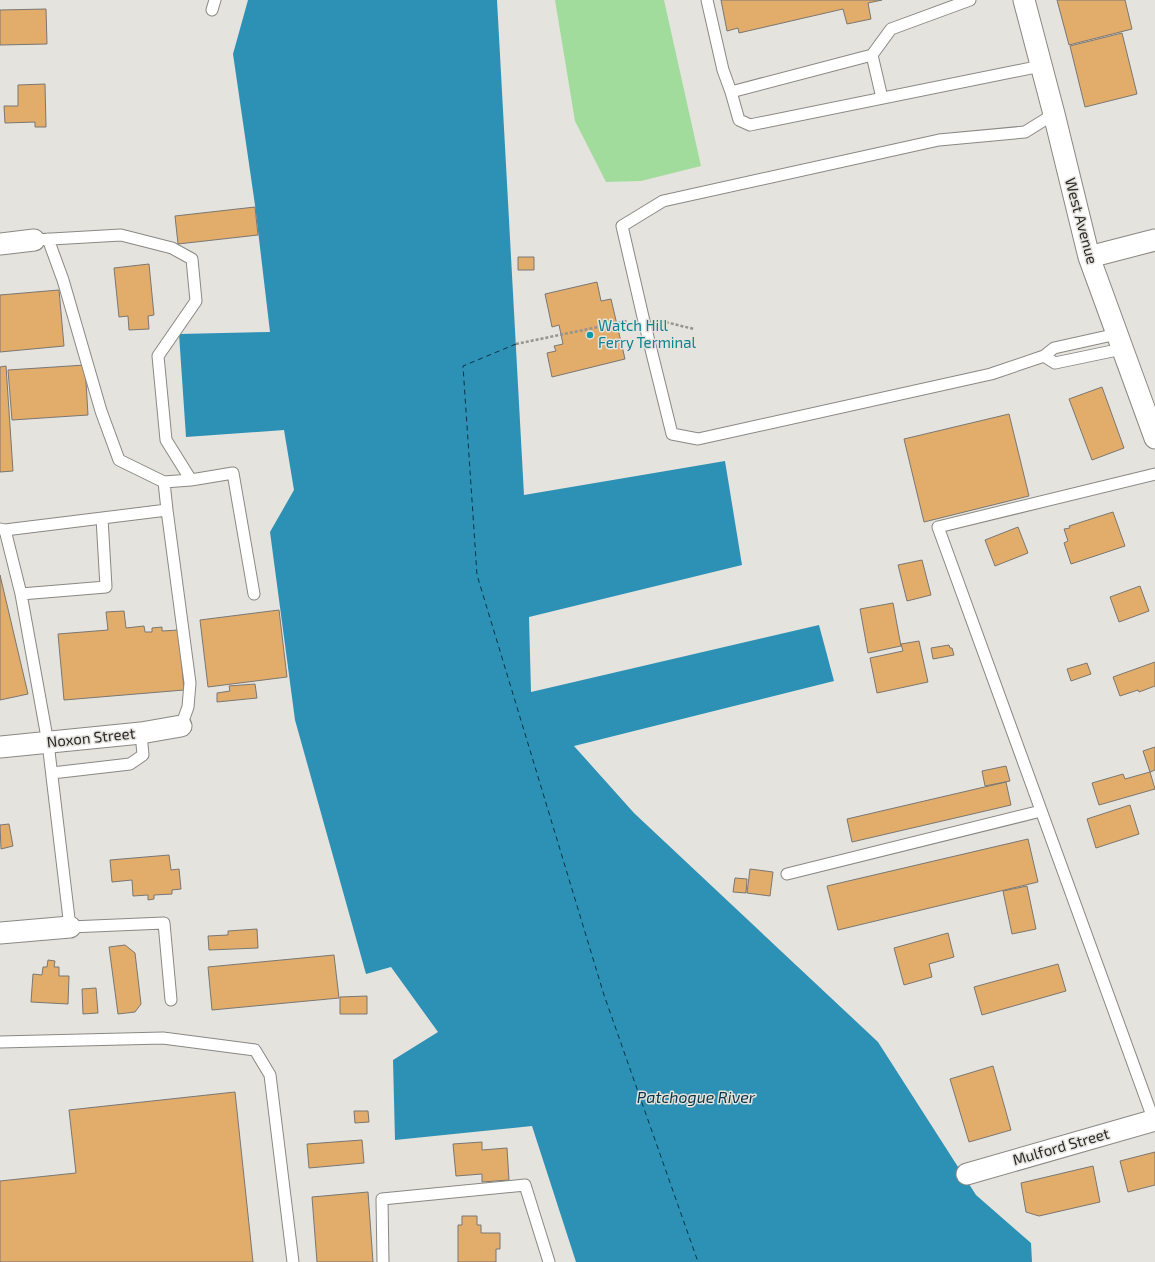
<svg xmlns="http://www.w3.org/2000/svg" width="1155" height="1262" viewBox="0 0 1155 1262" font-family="'Exo 2',sans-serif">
  <rect width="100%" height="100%" fill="#e5e3dd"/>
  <!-- green -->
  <path fill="#a1dc9d" d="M555,0H664L701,166L641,181L606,182L575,121Z"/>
  <!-- water -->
  <path fill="#2d91b6" d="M248,0H497L524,495L725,461L742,565L529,617L531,692L819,625L834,681L574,746L634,813L878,1042L976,1195L1031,1243L1032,1262H576L532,1126L395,1140L393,1060L438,1032L391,967L366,974L295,720L270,532L294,490L284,430L186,437L179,334L270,332L255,205L233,54Z"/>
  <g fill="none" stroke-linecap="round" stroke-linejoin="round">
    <!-- ferry -->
    <path stroke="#083444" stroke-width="1" stroke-dasharray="5 4" stroke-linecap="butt" d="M516,344L463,366L477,575L604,995L698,1262"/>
  </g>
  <!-- building -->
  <path fill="#e2ac6a" stroke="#7a7772" d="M721,0H882L868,3L871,19L847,24L843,9L739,33L738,28L727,31Z
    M1057,0H1125L1132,29L1069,45Z
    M46,9L47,44L0,45V10Z
    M1122,33L1137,94L1085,107L1070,46Z
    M45,84L46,127H35V122L5,123L4,106H18V85Z
    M255,207L258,235L178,244L175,216Z
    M518,257H534V270H518Z
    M149,264L154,315L148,316L149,329L129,330L128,316L119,317L114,268Z
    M597,282L601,301L611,299L625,359L552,377L547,353L556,351L554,346L563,344L559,325L552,327L545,294Z
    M59,290L64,346L0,352V295Z
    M85,365L88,415L12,420L8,370Z
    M6,366L13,471L0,472V367Z
    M1102,387L1124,448L1092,460L1069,399Z
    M1009,414L1029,496L924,522L904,439Z
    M1113,512L1125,546L1071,564L1064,543L1068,541L1064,529L1070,528L1069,526Z
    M1018,527L1028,553L995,566L985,540Z
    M922,560L931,595L907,601L898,565Z
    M0,575L28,694L0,700Z
    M1140,586L1149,611L1119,622L1110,597Z
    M893,603L901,646L868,653L860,609Z
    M279,610L287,677L208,687L200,620Z
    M124,611L126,628L144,626L145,632H152V628L162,627V631L179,630L184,690L64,700L58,634L108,630L106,612Z
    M919,641L928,682L877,693L870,658L903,651L901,644Z
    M949,645L950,648H952L954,655L933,659L931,648Z
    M1155,662V686L1139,692L1138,690L1120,696L1113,677Z
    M1087,663L1091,674L1071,681L1067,669Z
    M255,684L257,698L217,702V693L230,691L229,686Z
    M1155,747V770L1150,772L1143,751Z
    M1006,766L1010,781L985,786L982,771Z
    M1150,772L1155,789L1099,805L1092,783L1123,774L1125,779Z
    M1006,782L1011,805L852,842L847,819Z
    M1130,805L1139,834L1096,848L1087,819Z
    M9,824L13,846L1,849L0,825Z
    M1028,839L1038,882L838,930L827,886Z
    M169,855L171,870L179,869L181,889L172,890V894L154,895V899L148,900V895L133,896L132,880L112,882L110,860Z
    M750,869L773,872L770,896L747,893Z
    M735,878L747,879L746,893L733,892Z
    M1027,886L1036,929L1012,934L1003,891Z
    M257,929L258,948L209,950L208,936L228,935V931Z
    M948,933L954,957L929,964L932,977L904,985L894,948Z
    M125,945L135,953L141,1004L135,1012L118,1014L109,947Z
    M334,955L339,998L212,1010L208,967Z
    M48,960L55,961L54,967H59V976H69L68,1004L31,1002L33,974L42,975L43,967H47Z
    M1058,964L1066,991L982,1015L974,987Z
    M96,988L98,1013L83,1014L82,989Z
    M367,996V1014H340V997Z
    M993,1066L1011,1130L969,1142L950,1079Z
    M235,1092L253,1262H0V1181L76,1173L69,1110Z
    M354,1111H368L369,1122L355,1123Z
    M362,1140L364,1163L309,1168L307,1144Z
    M482,1142V1150L507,1148L509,1180L482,1182V1174L456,1176L453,1144Z
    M1155,1152V1185L1128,1192L1120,1161Z
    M1093,1166L1100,1202L1039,1216L1026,1212L1021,1183Z
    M368,1192L373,1262H317L312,1197Z
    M462,1216H477V1225H481V1233H500V1249H496V1262H458V1225H462Z"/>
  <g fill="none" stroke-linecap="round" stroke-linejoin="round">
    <!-- service casing -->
    <g stroke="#8a8883" stroke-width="13">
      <path id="service" d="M707,0L723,70L731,92L872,55L891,29L970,0
        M212,10L215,0
        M872,55L882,98
        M731,92L739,120L750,125L1041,66
        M1054,114L1025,132L939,140L663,201L622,226L643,317L672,434L698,439L991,374L1044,356L1054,348L1117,334
        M34,240L121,235L172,248L192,259L196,301L158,356L166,440L191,480L164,482L119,460L101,411L63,280L48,239
        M1044,356L1055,363L1122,349
        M191,480L233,473L254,594
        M164,482L167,510
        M0,529L5,530L21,594L48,743L70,927L164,923L171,1000
        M5,530L167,510L190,683L188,707L181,726
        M21,594L106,587L102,518
        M52,773L130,764L143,755L141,733
        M787,874L1041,811
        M0,1042L163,1038L255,1050L270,1075L293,1262
        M1154,1121L938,527L1155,474
        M383,1262L382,1199L525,1185L549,1262"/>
    </g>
    <!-- minor casing -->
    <g stroke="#8a8883" stroke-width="23">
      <path id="minor" d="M1024,0L1054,114L1089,257L1155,438
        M0,244L34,240
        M1089,257L1155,240
        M0,747L141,733L181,726
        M0,933L70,927
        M967,1174L1155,1120"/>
    </g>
    <!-- path -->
    <path stroke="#969490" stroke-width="2.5" stroke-dasharray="3 2" stroke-linecap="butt" d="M661,321L694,329
      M516,344L627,321"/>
    <!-- service -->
    <use href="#service" stroke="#fff" stroke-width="11"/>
    <!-- minor -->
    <use href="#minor" stroke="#fff" stroke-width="21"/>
  </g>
  <!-- markers -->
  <circle fill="#0f9aa8" stroke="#e5e3dd" stroke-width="1.5" cx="590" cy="335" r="4"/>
  <g text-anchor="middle" stroke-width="3" stroke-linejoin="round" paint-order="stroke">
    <!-- street labels -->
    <g font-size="15" fill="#2a2927" stroke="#e5e3dd">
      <text transform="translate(1081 221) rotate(75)" y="5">West Avenue</text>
      <text transform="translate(91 738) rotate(-6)" y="5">Noxon Street</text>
      <text transform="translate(1061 1147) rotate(-16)" y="5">Mulford Street</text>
    </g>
    <!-- culture labels -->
    <g font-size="15" fill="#0d838f" stroke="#e5e3dd" text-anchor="start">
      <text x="598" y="331">Watch Hill<tspan x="598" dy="17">Ferry Terminal</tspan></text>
    </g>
    <!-- water labels -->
    <g font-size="16" font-style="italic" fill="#083444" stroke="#e5e3dd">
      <text x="696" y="1103">Patchogue River</text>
    </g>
  </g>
</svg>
